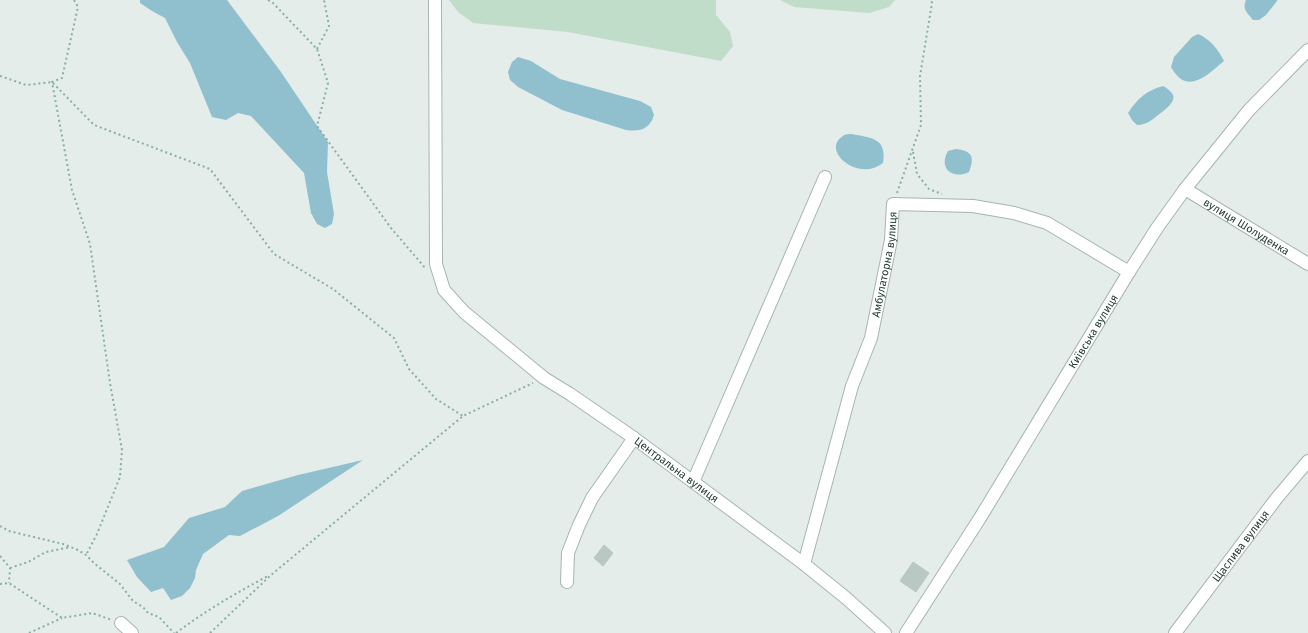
<svg xmlns="http://www.w3.org/2000/svg" width="1308" height="633" viewBox="0 0 1308 633" font-family="'Fira Sans',sans-serif">
  <rect width="100%" height="100%" fill="#e4edea"/>
  <!-- green -->
  <path fill="#bfddc9" d="M449,0H716V15L730,32L733,46L721,61L568,32L473,23L458,12Z
    M780,0H895L889,7L869,13L794,7Z"/>
  <!-- water -->
  <path fill="#90c0ce" d="M140,0H227L281,72L328,142L327,172L334,214L332,224L325,228L317,224L311,213L304,173L251,116L238,113L226,120L212,117L190,63L177,42L165,18L152,11L140,3Z
    M1246,0H1277V1L1266,15L1259,20H1253C1247,12 1242,10 1246,0Z
    M1198,34C1210,39 1218,49 1224,61C1206,76 1187,96 1171,67L1174,57L1192,37Z
    M518,57L531,61L560,79L640,101L651,107L654,115C650,129 640,132 626,130L562,110L518,87L510,80L508,72L512,62Z
    M1163,86C1179,95 1175,102 1162,112C1154,118 1148,125 1137,125L1132,120L1128,113C1137,99 1147,90 1163,86Z
    M852,134C872,138 887,138 883,163C858,183 820,150 843,136C845,134 850,134 852,134Z
    M956,149C972,151 975,156 969,172C952,180 938,168 948,151Z
    M363,460L278,516L240,536L229,535L203,554L196,570L195,578L190,588L182,596L171,600L163,588L151,592L137,577L127,560L164,547L189,518L225,507L242,491L298,475Z"/>
  <!-- building -->
  <path fill="#bac8c3" stroke="#b7c6c1" d="M604,545L613,553L603,566L594,558Z
    M913,562L929,573L916,592L900,581Z"/>
  <g fill="none" stroke-linecap="round" stroke-linejoin="round">
    <!-- minor casing -->
    <g stroke="#a7b5b1" stroke-width="14">
      <g id="minor">
        <path id="s1" d="M435,0L436,264L444,290L464,312L544,378L570,394L634,438L804,564L846,598L885,633"/>
        <path id="s2" d="M1185,189L1308,264"/>
        <path d="M693,482L825,177"/>
        <path id="s3" d="M804,564L852,386L871,338L891,240L893,204L973,206L1014,213L1047,223L1129,272"/>
        <path d="M567,582L568,553L579,525L592,498L634,438"/>
        <path d="M121,623L132,633"/>
        <path id="s4" d="M906,633L980,518L1129,272L1157,228L1185,189L1249,110L1308,50"/>
        <path id="s5" d="M1175,633L1276,499L1308,461"/>
      </g>
    </g>
    <!-- path -->
    <path stroke="#87afa5" stroke-width="2" stroke-dasharray="2 3" stroke-linecap="butt" d="M74,0L78,7L62,78L52,82L72,190L90,244L110,383L122,450L120,477L97,534L86,555
      M268,0L273,3L317,49L328,83L317,126L391,228L426,269
      M317,49L329,26L324,0
      M0,76L26,85L52,82L94,125L210,169L274,254L333,289L394,338L409,369L436,399L463,416
      M913,152L917,174L929,189L942,194
      M897,193L921,125L920,76L932,3L931,0
      M0,526L9,531L63,544L78,550L86,555L95,564L120,584L133,601L143,607L148,613L159,617L174,633
      M0,556L10,568L9,583
      M10,568L28,562L46,552L71,547
      M0,584L9,583L62,618L92,613L112,620
      M29,633L62,618
      M176,633C205,611 236,593 268,576
      M210,633L271,575L463,416L533,383"/>
    <!-- minor -->
    <use href="#minor" stroke="#fff" stroke-width="12"/>
  </g>
  <g text-anchor="middle" stroke-width="3.5" stroke-linejoin="round" paint-order="stroke">
    <!-- street labels -->
    <g font-size="11" fill="#253e39" stroke="#f5f9f8">
      <text dy="4" stroke="none"><textPath href="#s2" startOffset="72">вулиця Шолуденка</textPath></text>
      <text dy="4" stroke="none"><textPath href="#s3" startOffset="311">Амбулаторна вулиця</textPath></text>
      <text dy="4" stroke="none"><textPath href="#s4" startOffset="355">Київська вулиця</textPath></text>
      <text dy="4" stroke="none"><textPath href="#s1" startOffset="586">Центральна вулиця</textPath></text>
      <text dy="4" stroke="none"><textPath href="#s5" startOffset="109">Щаслива вулиця</textPath></text>
    </g>
  </g>
</svg>
